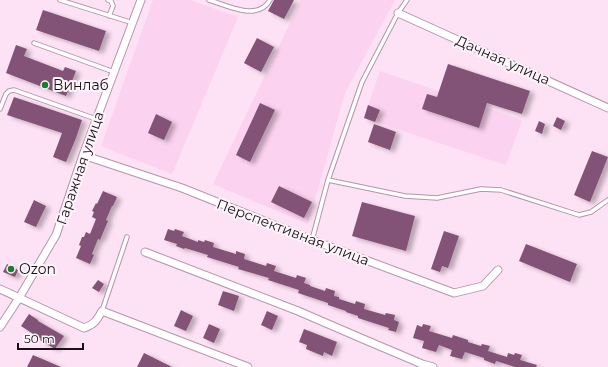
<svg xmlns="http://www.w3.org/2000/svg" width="608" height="367" viewBox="0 0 608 367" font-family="Montserrat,sans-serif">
  <defs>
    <filter id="shadow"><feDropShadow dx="4.5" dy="2.5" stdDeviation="2" flood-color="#0004"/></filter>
  </defs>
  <rect width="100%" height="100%" fill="#fde1f4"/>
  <!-- built -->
  <path fill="#fbd2ef" d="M153,0H190L238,17L172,174L101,146Z
    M301,0H395L345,93L308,224L213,184Z
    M380,71L522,120L506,165L364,118Z"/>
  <!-- building -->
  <path fill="#825376" filter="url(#shadow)" d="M274,0H294L284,19L268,11Z
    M43,10L106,31L99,51L36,30Z
    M257,38L274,47L261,72L244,63Z
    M16,45L27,49L24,56L63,71L65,67L76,71L66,96L6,73Z
    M448,64L530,91L522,114L487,103L479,128L422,109L427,94L437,97Z
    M14,97L82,120L76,138L66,162L53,157L62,133L7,115Z
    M260,103L275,110L250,162L236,155Z
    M368,105L380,110L375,122L364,118Z
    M156,114L172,122L164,140L148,133Z
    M557,117L565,121L561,130L553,126Z
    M539,121L545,124L542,134L535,131Z
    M374,124L396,132L390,150L368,142Z
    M592,151L608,157L590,202L574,195Z
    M279,186L312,202L304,218L271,202Z
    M103,191L117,197L113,206H112L106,220L108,221L100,240L98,239L92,254L94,255L90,264L76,258L81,246L79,245L82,237H84L86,232L90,234L96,219L92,217L94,212L92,211L96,203L97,204Z
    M34,200L46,206L36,227L24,222Z
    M362,202L415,216L406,251L352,236Z
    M168,229L174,231L175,229L184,232L182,236L198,242V240L204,242L205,240L214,243L213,247L236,254V251L245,254L244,259L266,266L267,263L276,266L274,271L296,278L297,275L306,278L304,283L310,285V286L325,291L326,288L335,291L334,296L339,297V299L355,304L356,301L365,304L364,309L385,315L386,313L395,315L394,320L399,322L396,332L388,330L389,328L358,318V316L346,312V311L328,305V303L298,293L299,290L268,280L269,278L238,269L239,267L207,257L208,255L185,248L184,249L176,246L177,244L164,240Z
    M444,231L459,236L448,268L442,266L440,272L431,269Z
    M526,244L577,264L570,282L519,261Z
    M7,264L18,270L15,277L3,272Z
    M98,280L104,284L99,292L92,288Z
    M223,291L239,296L234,311L218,305Z
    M181,310L193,316L186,331L174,326Z
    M267,311L278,316L272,330L261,325Z
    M29,314L38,320V321L64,336L55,349L40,340L41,339L21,326Z
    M209,324L220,329L214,343L203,338Z
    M423,324L431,326L429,331L452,338L453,335L468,340V342L481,346L482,344L490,346L488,351L507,357L508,353L514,355L515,353L522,355L520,360L537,365L536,367H515L496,361L495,364L484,360V358L465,352L462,359L450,356L452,350L439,345L436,352L422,348L424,341L413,338L417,325L422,327Z
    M304,329L337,342L332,356L324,352L323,356L306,349L307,345L299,342Z
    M144,353L172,367H137Z
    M33,355L61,367H27Z"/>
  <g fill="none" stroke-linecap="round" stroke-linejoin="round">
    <!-- service casing -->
    <g stroke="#b595ab" stroke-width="5.5">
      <path id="service" d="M60,0L133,23
        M108,0L111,1L113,6L109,16
        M209,0C226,5 258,22 270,0
        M34,43L114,72
        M0,109L6,94L9,91L14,90L96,119
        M328,180L405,196L437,198L481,189L501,190L579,215L591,212L608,200
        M312,240L328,180L362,82L398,13L407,0
        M102,311L127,237"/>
    </g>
    <!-- minor casing -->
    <g stroke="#b595ab" stroke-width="9">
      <path id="minor" d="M398,13L608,108
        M83,155L182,188L312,240L454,293L483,286L498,270
        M145,252L298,311L363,339L422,364L433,367
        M0,289L84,328C95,324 97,320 102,311L248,367
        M0,327L19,298L56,235L83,155L141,0"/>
    </g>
    <!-- service -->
    <use href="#service" stroke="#fff" stroke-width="3.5"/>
    <!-- minor -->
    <use href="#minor" stroke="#fff" stroke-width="7"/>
  </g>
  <!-- markers -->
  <g fill="#187d30" stroke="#fcf5fa" stroke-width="1.5">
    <circle cx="45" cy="85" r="4"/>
    <circle cx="11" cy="269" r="4"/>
  </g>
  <g text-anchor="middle" stroke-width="4" stroke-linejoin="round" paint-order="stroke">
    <!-- street labels -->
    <g font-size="14" fill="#1c1018" stroke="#fcf5fa">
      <text transform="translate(503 60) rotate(24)" y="5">Дачная улица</text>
      <text transform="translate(80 168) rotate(-71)" y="5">Гаражная улица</text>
      <text transform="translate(293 232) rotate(21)" y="5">Перспективная улица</text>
    </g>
    <!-- poi labels -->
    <g font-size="14" fill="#1c1018" stroke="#fcf5fa" text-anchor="start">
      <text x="53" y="90">Винлаб</text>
      <text x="19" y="274">Ozon</text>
    </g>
  </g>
  <!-- scale -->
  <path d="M18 343v6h65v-6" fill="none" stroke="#1c1018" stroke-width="2"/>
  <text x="24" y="343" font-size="12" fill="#1c1018" stroke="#fcf5fa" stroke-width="3" paint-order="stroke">50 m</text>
</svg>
